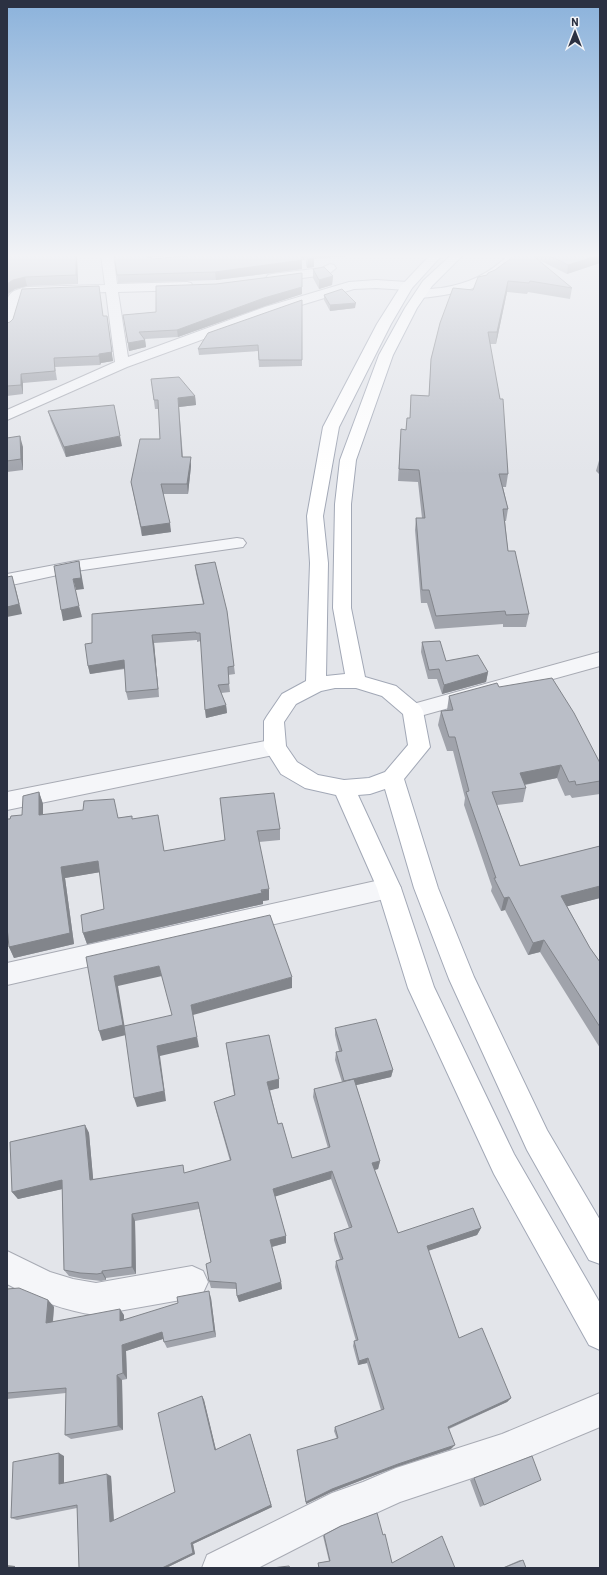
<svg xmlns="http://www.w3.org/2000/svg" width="607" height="1575" viewBox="0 0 607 1575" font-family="Barlow,sans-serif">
  <rect width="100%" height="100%" fill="#e3e5ea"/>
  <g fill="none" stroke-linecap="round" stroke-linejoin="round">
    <!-- minor casing -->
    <g stroke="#a8abb4" stroke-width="2">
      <path id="minor" d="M101,254H113L117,284L187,282L191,283L193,286L191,289L187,290L118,292L128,357L265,307L349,282L376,280L407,282L411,283L413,286L411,289L407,290L376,288L354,289L275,313L127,367L7,420V410L115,362L106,292L23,296L21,298L14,327L12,330L7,331C7,320 2,297 14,291C18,289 23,288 27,287L105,285Z
        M509,254H521C503,280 474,290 444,295C435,296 425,299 417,297L415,294L417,291C425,289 433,289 441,288C468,284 490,274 509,254Z
        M330,264L334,265L336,268L329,274L325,275L272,282L268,281L266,278L268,275L272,274L322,268Z
        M237,538L243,539L246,543L243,547L76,571L7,586V574L76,561Z
        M600,652V666L413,718L406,716L403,711L406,706Z
        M275,739L283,741L286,747L283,753L7,810V792Z
        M389,878L397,881L401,888L397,895L389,898L7,985V963Z
        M7,1251L50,1272L73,1279L96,1283L192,1266L203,1271L208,1282L203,1293L192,1298L96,1315C64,1311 35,1299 7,1284Z
        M600,1393V1427L502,1468L400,1502L367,1517L340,1526L258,1568H202L207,1555L332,1493L363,1482L396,1468L502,1434Z"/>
    </g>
    <!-- major casing -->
    <g stroke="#a2a8b6" stroke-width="2">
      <path id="major" d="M431,254H443L412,288L391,324L339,427L323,516L328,563L326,676L345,674L333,608L335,504L340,460L379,355L405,308L423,281L452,254H464L432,286L417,308L393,355L356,460L351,504V608L365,677L396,686L420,706L423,711L430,747L404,779L438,888L474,977L547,1130L600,1220V1264L589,1260L527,1150L449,979L414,888L385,789L370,794L358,795L401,888L434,987L514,1154L600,1303V1350L589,1345L494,1174L408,988L377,888L336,795L305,788L281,774L264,747V721L267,716L282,694L306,681L310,563L307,516L323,427L377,324L401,286ZM335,688H356L382,696L403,714L408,745L385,772L369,778L344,780L318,775L297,762L286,746L284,722L296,704L321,691Z"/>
    </g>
    <!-- minor -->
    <use href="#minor" fill="#f5f6f9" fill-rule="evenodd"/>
    <!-- major -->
    <use href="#major" fill="#fff" fill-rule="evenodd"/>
  </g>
  <!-- wall -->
  <path fill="#a0a3ab" d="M7,254H100V255L77,256L78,284L27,286L15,289L9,293Z
    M114,254H189L154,257L150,258L153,259L206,254H352V256L314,259V267L307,268L306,265V260H303L302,258V269L216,280L118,283Z
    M532,254H600V263L567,274L535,258L572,288L570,299L528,292L527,294L507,292L496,344H490L508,474L506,487H503L508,509L506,521H505L508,551L529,614L526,627H503V624L435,629L427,603H421L415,530L416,518H422L418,482L398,481L401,429L406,430L407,418H410L411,395L429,396L431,359L473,290L487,275L532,255Z
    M313,269L333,276L332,285L319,289L313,278Z
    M302,273V294L265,306L178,337L145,339L146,347L129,351L123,315L156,312L216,284Z
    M324,295L355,308L330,311L324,300Z
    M302,300V366L259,367L258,351L199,355L198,349Z
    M103,316L113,361L101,363L100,365L55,367L57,380L23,383V394L7,396V323Z
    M151,379L195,396L196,405L179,407L183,457L191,466L188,494H163L171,532L142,536L131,482L160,439L159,409H155Z
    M48,411L122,446L66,457L51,421Z
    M7,438L23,447V470L7,472Z
    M600,457V475L596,471Z
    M195,565L234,666L235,674L228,675L230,692L221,693L226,705L227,713L206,718L201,641L197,642V640L154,643L159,697L128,700L126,692L125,669L90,674L88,666L92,643L203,604L196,573Z
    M422,642L446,661L488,672L486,682L442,694L437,679H428L421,652Z
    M499,687L600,763V794L572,798L570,795L565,796L557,778L525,785L526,788L523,802L497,805L520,866L600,846V898L567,906L590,948L600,962V1048L540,952L528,955L505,910L501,911L491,891L492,887L464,805L465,798L453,751H447L438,725L441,711L447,710L449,696Z
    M39,792L43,804V815L118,818L132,816V819L164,851L225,840L220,798L280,829V840L259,842L269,900L263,901V904L87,944L83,933L104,909L100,872L65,878L74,944L14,958L9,947L10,819L22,815Z
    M335,1028L393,1070L391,1077L356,1085L380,1161L378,1169L374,1170L398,1233L481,1228L477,1235L428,1251L459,1338L511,1398L507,1402L449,1429L451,1449L396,1467L331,1492L306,1504L297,1450L337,1439L334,1431L335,1427L381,1410L367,1363L358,1365L353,1346L354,1341H356L335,1267L336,1261L340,1259L334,1240V1233L349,1228L331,1179L275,1196L286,1236V1243L272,1247L281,1282L282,1289L239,1302L237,1296V1289L211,1288L209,1281L211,1262L199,1209L135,1221L136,1274L106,1278V1280L101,1281L84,1279L69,1276L64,1270L62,1189L18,1199L12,1192L85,1125L89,1133L93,1179L185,1173L230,1161L216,1111L214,1102L234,1095L226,1043L279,1088L270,1090L278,1124L292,1158L328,1148L313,1097L314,1089L342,1082L335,1060L336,1052L339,1051L335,1035Z
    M7,1289L48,1300L54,1307L53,1322L124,1315V1320L211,1298L216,1337L167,1348L164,1342L163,1339L126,1351L127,1379L122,1380L123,1430L71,1439L65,1435L66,1393L7,1399Z
    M202,1396L204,1400L216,1450L272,1507L193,1544L195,1554L166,1568H79L77,1508L17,1520L11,1518L64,1456V1483L111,1476L114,1521L175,1492Z
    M474,1478L536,1482L480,1507L470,1480Z
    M324,1535H383L392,1563L455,1568H319L318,1563L329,1561L323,1536Z
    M520,1560H523L526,1568H502Z"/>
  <!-- shaded-wall -->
  <path fill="#82858b" d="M76,254L77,256L78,284L76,275Z
    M146,254H189L154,257L150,258L147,261Z
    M600,255V263L567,274L568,265Z
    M314,258V267L307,268L308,259Z
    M302,260V269L216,280L215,272Z
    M333,276L332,285L319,289V280Z
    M25,277L27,286L15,289L9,293L7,297V284L13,280Z
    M508,281L507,292L496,344L497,332Z
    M302,287V294L265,306L178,337L177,330L264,298Z
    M356,303L355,308L330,311V305Z
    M107,316L113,361L101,363L100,365L99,356Z
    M145,340L146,347L129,351L128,343Z
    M21,374L23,383V394L21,385Z
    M195,396L196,405L179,407L178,398Z
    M20,436L23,447V470L21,459Z
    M120,436L122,446L66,457L64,447Z
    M191,457V466L188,494L187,484Z
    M170,523L171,532L142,536L141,527Z
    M79,561L84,589L76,590L73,579Z
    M15,586L22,614L7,617V607Z
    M79,606L82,617L63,621L61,610Z
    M152,635L154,643L159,697L158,689Z
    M124,660L126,668L90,674L88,666Z
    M488,672L486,682L442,694L444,685Z
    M226,705L227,713L206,718L205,710Z
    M561,765L557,778L517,786L520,773Z
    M39,792L43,804V827L39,815Z
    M98,861L101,872L65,878L74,944L14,958L9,947L61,867Z
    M600,886V898L557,909L561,896Z
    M269,889V900L263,901V904L87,944L83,933Z
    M509,897L505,910L501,911L504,898Z
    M544,940L540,952L528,955L533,943Z
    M159,966L162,976L118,986L126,1035L102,1041L99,1031L114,976Z
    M292,977V988L193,1015L199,1047L160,1056L166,1101L137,1107L134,1098L157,1046L191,1005Z
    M393,1070L391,1077L344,1088V1081Z
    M279,1079V1088L268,1091L267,1082Z
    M85,1125L89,1133L94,1188L90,1180Z
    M380,1161L378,1169L371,1171L372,1163Z
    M332,1171L331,1179L274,1197L273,1189Z
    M62,1180L67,1188L18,1199L12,1192Z
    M132,1214L135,1221L136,1274L132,1267Z
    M481,1228L477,1235L424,1252L427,1246Z
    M286,1236V1243L271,1247L270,1240Z
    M102,1271L106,1278V1280L102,1273Z
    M281,1282L282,1289L239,1302L237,1296Z
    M209,1291L211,1298L216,1337L214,1331Z
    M48,1300L54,1307L52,1329L46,1323Z
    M120,1309L124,1315V1328L120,1321Z
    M162,1332L166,1338L126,1351L127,1379L123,1373L122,1345Z
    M368,1358L367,1363L358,1365L359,1361Z
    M117,1375L122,1380L123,1430L118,1426Z
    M202,1396L204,1400L217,1454L215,1450Z
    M511,1398L507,1402L445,1430L448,1427Z
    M250,1434L272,1507L193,1544L195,1554L166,1568H162L191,1543Z
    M455,1445L451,1449L396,1467L331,1492L306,1504V1502L332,1489L398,1464Z
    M59,1453L64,1456V1487L59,1484Z
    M107,1474L111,1476L114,1524L110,1522Z
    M7,1565L15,1566V1568H7Z"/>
  <!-- building -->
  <path fill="#babec7" stroke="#82858b" d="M7,254H76V275L25,277L13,280L7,284Z
    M114,254H146L148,257L153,259L206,254H302V260L215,272L117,275Z
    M308,254H310L314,258L308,259L306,256Z
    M517,254H531L572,288L530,281L529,283L508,281L497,332H488L500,399H503L508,474H499L508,509H503L508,551H515L529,614L506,615L505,611L436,616L429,590H422L416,518H425L419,470L399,469L401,429L406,430L407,418H410L411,395L429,396L431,359L440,323L453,288L473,290L478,277L487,275L488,273L495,270Z
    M546,254H600V255L568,265Z
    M324,267L333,276L319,280L313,269Z
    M302,273V287L264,298L177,330L139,332L145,340L128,343L123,315L156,312V286L216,284Z
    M99,286L103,316H107L112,352L99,354V356L54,358L55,371L21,374V385L7,386V323L10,322L13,319L22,289Z
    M342,289L356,303L330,305L324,295Z
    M302,300V360H259L258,345L198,349L208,333Z
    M179,377L195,396L178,398L182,457H191L187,484H161L170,523L141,527L131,482L140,439H160L158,400H154L151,379Z
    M114,405L120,436L64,447L48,411Z
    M20,436L21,459L7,461V438Z
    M79,561L81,578L73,579L79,606L61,610L54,566Z
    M215,562L227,611L234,666L228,667L229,684L218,685L226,705L205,710L200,633H196V632L152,635L158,689L126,692L124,660L88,666L85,644L92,643V614L204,604L195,565Z
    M12,576L19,604L7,607V577Z
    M440,641L446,661L478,655L488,672L444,685L439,669L429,670L422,642Z
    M552,678L574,713L600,763V781L576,785L575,781L569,782L561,765L520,773L526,788L492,792L520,866L600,846V886L561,896L590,948L600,962V1027L544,940L533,943L509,897L504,898L494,878H496L466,792L469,791L455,737H449L441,711L453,710L449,696L497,683L499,687Z
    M39,792V815L83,810L84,801L114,799L118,818L132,816V819L158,815L164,851L225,840L220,798L274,793L280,829L257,831L269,889L261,890L262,893L83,933L81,915L104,909L98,861L61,867L70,933L9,947L7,927V819H10L11,816L22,815L23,796Z
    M270,915L292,977L191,1005L197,1037L157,1046L164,1091L134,1098L124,1026L172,1015L159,966L114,976L123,1025L99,1031L86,957Z
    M376,1019L393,1070L344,1081L336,1052L342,1051L335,1028Z
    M269,1035L279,1079L267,1082L278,1124L282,1123L292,1158L330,1147L314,1089L354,1079L380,1161L372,1163L398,1233L473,1208L481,1228L427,1246L459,1338L482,1328L511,1398L448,1427L455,1445L398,1464L332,1489L306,1502L297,1450L338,1438L335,1427L384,1409L368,1358L359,1361L354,1341L358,1340L336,1261L343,1259L334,1233L352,1227L332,1171L273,1189L286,1236L270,1240L281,1282L237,1296L236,1283L209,1281L206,1264L211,1262L198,1202L132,1214V1267L102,1271V1273L97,1274L80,1273L64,1270L62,1180L12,1192L10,1142L85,1125L90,1180L183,1165L184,1173L231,1160L214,1102L235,1095L226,1043Z
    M19,1288L48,1300L46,1323L120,1309V1321L178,1303L177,1297L209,1291L214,1331L164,1342L162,1332L122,1345L123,1373L117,1375L118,1426L65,1435L66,1388L7,1393V1289Z
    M202,1396L215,1450L250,1434L271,1505L191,1543L193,1553L162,1568H79L77,1505L11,1518L13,1462L59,1453V1484L107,1474L110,1522L175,1492L158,1413Z
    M532,1456L541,1480L484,1505L474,1478Z
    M377,1513L383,1535L385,1534L392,1563L442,1536L455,1568H319L318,1563L330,1561L324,1535L341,1526Z
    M523,1560L526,1568H503Z
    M289,1566L290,1568H272Z"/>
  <!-- sky -->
  <linearGradient id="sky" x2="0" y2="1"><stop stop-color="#8bb2db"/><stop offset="0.54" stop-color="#f2f3f6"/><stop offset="1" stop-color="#f2f3f6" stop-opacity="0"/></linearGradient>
  <rect width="607" height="474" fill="url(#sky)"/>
  <!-- border -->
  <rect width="607" height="1575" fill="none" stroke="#2b3142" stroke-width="16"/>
  <!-- north arrow -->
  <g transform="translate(575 32)" stroke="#f2f4f8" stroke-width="3" paint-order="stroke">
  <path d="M0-3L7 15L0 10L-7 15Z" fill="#2b3142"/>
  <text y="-6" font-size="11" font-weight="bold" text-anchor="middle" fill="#2b3142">N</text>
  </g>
</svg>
